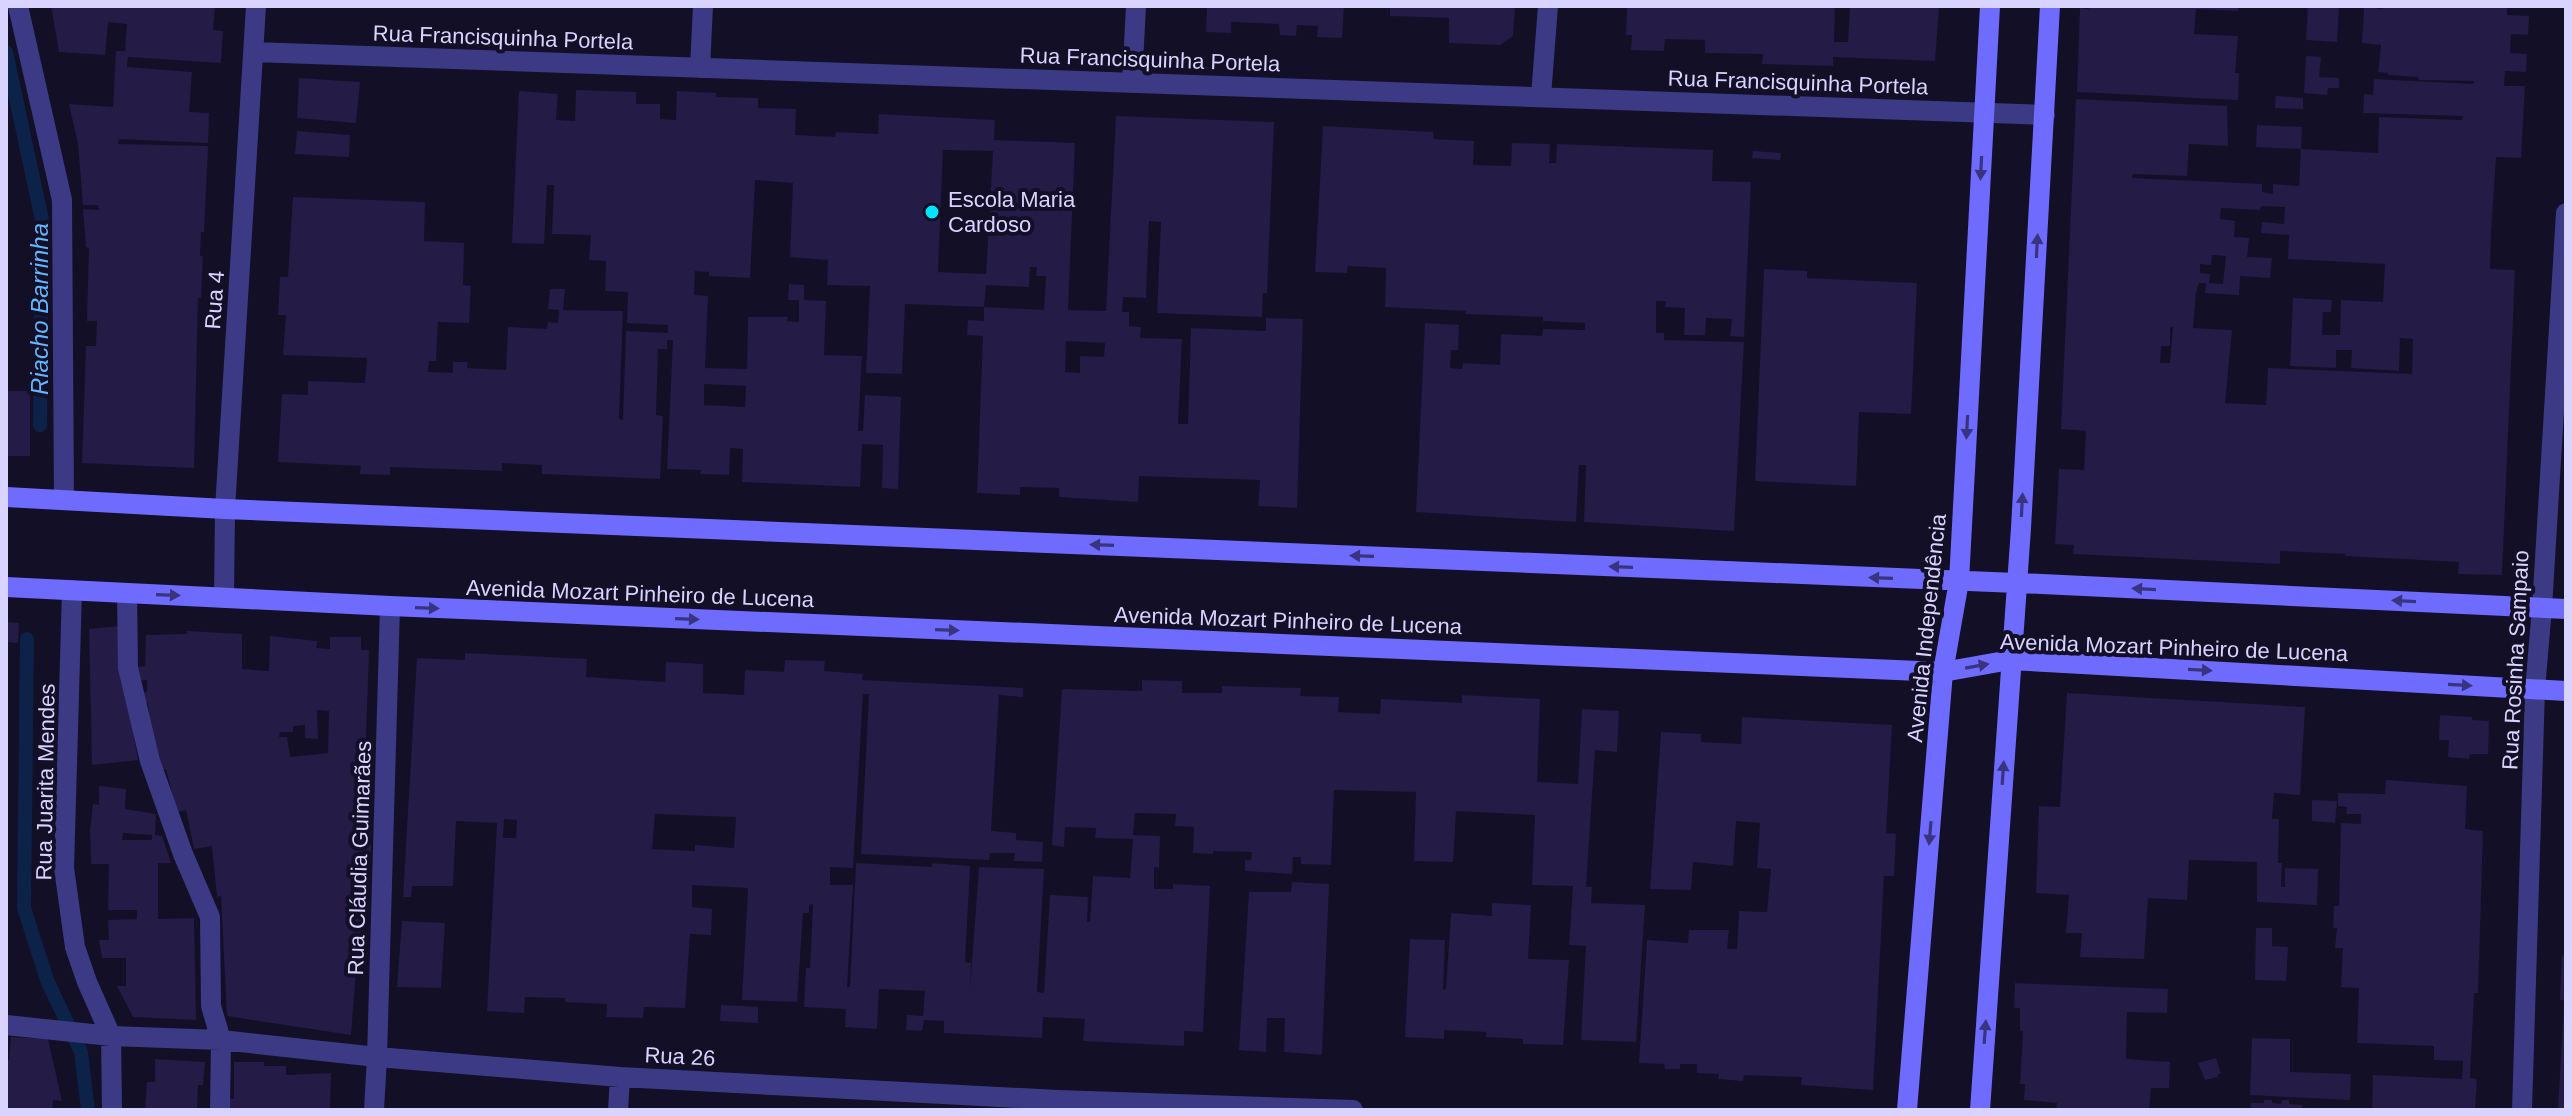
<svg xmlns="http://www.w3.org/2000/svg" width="2572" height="1116" viewBox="0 0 2572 1116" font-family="Arial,sans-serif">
  <rect width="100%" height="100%" fill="#130f26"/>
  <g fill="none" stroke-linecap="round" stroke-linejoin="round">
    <!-- stream -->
    <path stroke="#0c2248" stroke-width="14" d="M6,52L42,220L40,425
      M27,639L24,908L47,980L81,1052L88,1110"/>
  </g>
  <!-- building -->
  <path fill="#241b47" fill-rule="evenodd" d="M51,6H215L213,30L223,31L221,63L128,57L127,67L192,72L189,112L209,113L208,143L119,139L118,144L208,146L204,232H201L200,256H203L201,298H198L194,468L82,463L86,346H96L97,321H87L89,248L86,247L83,209L99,210L98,205H83L78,144L69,104L113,107L116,51H125L127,24L108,22L105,55L59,52Z
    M1207,6H1344L1342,38L1317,37L1318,26L1297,25L1296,36L1280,35L1279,24L1231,22V33L1206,32Z
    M1390,6H1515L1513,36L1500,45L1449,43V18L1390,16Z
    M1627,6H1835L1834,42H1848L1850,6H1939L1935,61L1833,57V66L1762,64L1763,54L1705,53V40L1665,39L1664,51L1631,50L1632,35H1626Z
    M2089,6H2238V11L2196,9L2194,34L2238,36L2235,73H2239L2238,100L2077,92L2080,8L2089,9Z
    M2308,6H2339L2337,42L2306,40Z
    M2383,6H2507V15L2529,16L2528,35L2511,34L2510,53L2527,54L2526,72L2505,71L2504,86H2525L2521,158L2496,157L2491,232L2490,269L2515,270L2502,575L2458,574L2459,562L2345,556V554L2280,551V564L2073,554L2074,545L2055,544L2059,469L2084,470L2086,431L2061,429L2076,99L2227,106L2228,146L2189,144L2187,176L2133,174L2132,178L2262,184V192L2273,194V184L2299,186L2301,149L2256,147L2257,125L2302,127L2301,149L2378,153L2379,117L2462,120L2463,116L2363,113L2364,94L2373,95L2374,79L2473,84L2474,81L2419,80L2418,77L2388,75V73L2378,72L2381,45L2362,43L2364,7L2383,9ZM2261,206L2285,207L2284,224L2262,222L2261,233L2289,235L2288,259L2385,264L2383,302L2341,300L2340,335H2322L2323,312H2331L2332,300L2293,298L2290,366L2336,368V350H2352L2351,368L2399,371L2400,338L2413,339L2412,374L2268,368L2266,405L2225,403L2232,330L2193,328L2196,292L2199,283H2206L2205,293L2239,295L2240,276L2270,278L2272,258L2247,257L2249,238L2234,237L2235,221L2220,219L2221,208L2260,210ZM2212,255L2226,256L2223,284L2209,283L2210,274L2200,273V264L2211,265ZM2170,327H2173L2170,363H2160L2161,346H2170Z
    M2306,56L2321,57L2319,77L2339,78V88H2328L2327,95L2304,93Z
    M299,78L360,82L356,123L297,118Z
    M576,90L636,92V104H660V119L676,120L677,91L716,93V97L758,98V108L796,109L795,135L835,137L836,132L878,134L879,114L995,120L994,140L1075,143L1068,310L1106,311L1116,116L1274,122L1267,293H1263L1262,317L1157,313L1161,222L1149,221L1146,298L1123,297L1122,312H1129V326L1141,327L1140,338L1182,339L1178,424H1188L1191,328L1266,331V318L1303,319L1297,508L1258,506L1260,480L1139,476L1138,502L1059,497V488L1020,487V495L977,493L983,336L967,335L968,320L984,321V307L1044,310L1046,276H1036L1037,267H1030L1029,287L986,285L984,307L905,304L902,374L866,373L870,286L827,285L828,260L790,257L793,183L755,180L750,278L709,276V272L695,271L694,295L708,296L705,368L747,369L748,317H788L787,321L799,322V300H788L789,284L804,285V300L826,301L824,355L862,356L858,431H863L865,395L901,397L898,489L882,488L883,445L862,444L860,487L742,482L743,449L730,448L729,475L700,474L701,470L667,469L673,340H667V349H658L656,415L663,416L660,479L542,474V465L502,463V471L390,467V475L360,474L361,466L278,462L282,394L308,395V381L365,383L367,358L283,355L286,315H278L280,277H288L293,197L425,202L424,241L464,243L463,285L471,286L469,323L438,322L436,361H429L428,372L453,373V362H468L467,368L506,370L508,327L547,329L548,322L558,323L559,310L548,309L550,289H565L563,310L623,311L619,419L623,420L626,331L668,333V325L627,323L628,292L605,291L606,261L589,260L591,235L552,234L554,185H547L544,244L512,243L519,91L558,94L556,120L575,121ZM943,150L993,151L986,274L938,272ZM1066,341L1105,343L1104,357L1080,356V373L1065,372ZM704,384L746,386L745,407L704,405Z
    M2276,96L2303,98V109L2275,108Z
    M1323,126L1433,132L1434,139L1474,141L1473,165L1511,166L1512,143L1550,144L1549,163H1556L1557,144L1713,150L1712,181L1751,182L1744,337L1730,336L1732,319L1706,318L1705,335H1684L1685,308L1665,307L1666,301H1656V333H1664V340L1744,342L1734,531L1584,522L1586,465H1579L1576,522L1416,512L1425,323L1459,325L1458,350H1451L1450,368L1462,369L1463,363L1500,365L1501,334L1542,336L1543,329L1585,330V323L1543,321V317L1465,314L1466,311L1385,307L1386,268L1348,266L1347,273L1315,272Z
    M297,131L350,135L349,157L295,154Z
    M1753,151L1781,153L1780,160L1752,158Z
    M1764,269L1807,271V278L1917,283L1911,414L1859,412L1856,486L1755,481Z
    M6,391H30V456H6Z
    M6,622L19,623L18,643L6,642Z
    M119,626L122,669L138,760L92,765L89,629Z
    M187,631L242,634V669L269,671L270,636L317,641L316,648L330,649V637H361V650H369L364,794L365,825H371V862H368L362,956H357L351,1035L227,1016L221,896L217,897L212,846L194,849L186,810L177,812L166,769H161L152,745L148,703L140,704L139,693L147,692V680L137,681L136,667L145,666L146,635L187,634ZM317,710L329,711L328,753L290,757L287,737H279L280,732H293V726L305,725V738L318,739Z
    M465,653L587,659L586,677L665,682L666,662L703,664V693L744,695L745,670L784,672L785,660L825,661L824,671L863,674L862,680L1023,688V697L999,695L991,831L1016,833V840L1043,842L1042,862L1014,861L1015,853H990L989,860L861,854L869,694H863L853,868L830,867V885H853L847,987H850L856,863L932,867V863L970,866L965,962L971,963L970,989L979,867L1044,869L1037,992L1044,993L1050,895L1088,897L1087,922H1090L1093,876L1130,878L1133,839L1095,838L1096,828L1065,827L1064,847L1052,845L1062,689L1142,691V680L1182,681V693H1222V686L1301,688L1300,696L1339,697L1338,712L1380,714L1381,699L1462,703V695L1540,699L1537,782L1578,784L1582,709L1619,711L1617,752L1595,750L1586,887H1592L1591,903L1645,905L1636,1042L1581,1040L1586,946L1569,945L1573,886L1532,885L1535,815L1456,811L1453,862L1414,861L1416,792L1334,790L1331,865L1301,864V857H1293L1292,874L1245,871V860H1251L1252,852L1213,851V854L1193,853L1194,827L1175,826L1176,814L1135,813L1133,835L1160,836L1159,868L1154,867V889H1173V884L1210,886L1203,1032L1184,1031V1046L1083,1041L1085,1019L1043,1017L1042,1038L944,1033V1021L924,1020L922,1031L906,1030L907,1015L923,1016L925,991L879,989L877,1029L845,1027L846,1009L804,1007L806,968H810L813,904L809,905V913H803L797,1002L742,1000L748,888L692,885V907L712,909L711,935L690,934L685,1008L644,1007L643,1018L606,1017L607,1004L565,1002V998L525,997L524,1013L487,1011L497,823L456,821L453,886H412L411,897H403L417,658L465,660ZM655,814L736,817L734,848L695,845V851L652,849ZM504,819L517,820L516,838H503Z
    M2067,693L2305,707L2300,795L2274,793L2272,819H2279L2278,863H2282L2281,887H2285V868L2318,869L2317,905L2257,902V862L2189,860L2187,900L2148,898L2144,959L2080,957L2082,933H2066L2069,895L2036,893L2039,806L2060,807Z
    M2440,715L2472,717V720L2489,721L2488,754H2470L2469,759L2448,757L2449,740H2439Z
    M1742,717L1892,725L1886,833L1896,834L1894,876H1884L1873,1090L1801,1085L1802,1077L1744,1075L1743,1081L1718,1079L1719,1074L1697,1073V1064H1680V1069H1665L1664,1064L1639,1063L1647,940L1688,943L1689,930H1729L1727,949H1737L1739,911L1767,912L1771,869L1757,868L1760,823L1736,821L1733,866L1693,862L1691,890L1650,889L1661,732L1701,734V742L1741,744Z
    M2386,780L2467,786L2465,829L2483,831L2478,993H2474L2470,1078L2477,1079L2475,1110H2372L2373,1075L2462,1079L2463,1061L2434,1060V1046L2357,1043L2359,988L2341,987L2343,948H2335L2337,928H2333L2334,906H2339L2341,823L2361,824V814H2346L2347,807L2338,806V793L2385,794Z
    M99,786L126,789L125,809L156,814L155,835L162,836L171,863H158V919L194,918L196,1020L133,1017L117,986H126V958H102L99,940H109L108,920L137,919V910H108L109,864H91L90,830L93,804L99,805ZM123,833L152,835V840H122Z
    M2312,800L2337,801L2335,823L2312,821Z
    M1292,882L1329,884L1322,1055L1284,1052L1285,1018H1267L1266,1052L1239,1050L1249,892H1291Z
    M1492,903L1531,905L1528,959L1569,960L1563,1045L1523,1044V1039L1486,1037V1032L1444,1030V1039L1405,1037L1410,939L1445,940L1443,990L1446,989L1451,913L1492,916Z
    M402,921L445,923L441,988L397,987Z
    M2256,928H2272V946L2288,947L2286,981L2255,980Z
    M2562,955L2566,956V1001L2560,1000Z
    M2015,983L2168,989L2167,1013L2127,1012L2126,1059L2170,1062L2169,1088H2151L2149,1110H2056L2057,1103L2024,1100L2025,1084H2020L2023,1031H2020V1008H2014Z
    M2564,1003H2566V1110H2558Z
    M721,1005L758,1007V1023L720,1021Z
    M11,1037L48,1039L62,1101L53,1100L52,1110H6V1060H9Z
    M2252,1038L2290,1039V1072L2351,1074L2350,1100L2250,1095Z
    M2216,1058L2221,1074H2218V1077L2205,1080L2198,1063Z
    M155,1059L205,1062L203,1085H198L197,1110H145L147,1082H155Z
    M234,1062H264V1066H286V1075L331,1073L330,1110H225V1099H234Z
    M2264,1100H2272V1103L2281,1104L2282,1100H2289V1104L2302,1105V1110H2250L2251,1103H2264Z"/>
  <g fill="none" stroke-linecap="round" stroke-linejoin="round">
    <!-- minor -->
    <path stroke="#3d3a85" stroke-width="20" d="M18,6L62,200L64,500
      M253,52L2045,115
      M700,68L703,6
      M1132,82L1136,6
      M1541,96L1548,6
      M72,590L64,868L75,947L87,982L111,1036L112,1110
      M127,593L128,668L150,761L183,854L210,917L211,1006L221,1040L220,1110
      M224,598L225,509L256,6
      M6,1025L111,1036L221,1040L377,1057L620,1077L1058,1100L1353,1110
      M374,1110L377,1057L390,606
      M618,1110L620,1077
      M2522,1110L2535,689L2542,608L2566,213"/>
    <!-- secondary -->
    <path stroke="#6f6bff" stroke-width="20" d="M6,497L225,509L2042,584L2566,609
      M6,587L390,606L1943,672L2010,660L2566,691
      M1907,1110L1943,672L1959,581L1990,6
      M1980,1110L2021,528L2050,6"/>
  </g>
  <!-- one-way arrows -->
  <defs><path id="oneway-solid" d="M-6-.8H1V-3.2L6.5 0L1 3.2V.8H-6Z" transform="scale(2)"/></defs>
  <g fill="#38347d">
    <use href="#oneway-solid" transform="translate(1981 168) rotate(93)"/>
    <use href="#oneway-solid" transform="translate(2037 246) rotate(-87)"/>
    <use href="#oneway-solid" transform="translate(1967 427) rotate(93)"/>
    <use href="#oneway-solid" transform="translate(2022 505) rotate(-87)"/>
    <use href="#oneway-solid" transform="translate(1102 545) rotate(-178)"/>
    <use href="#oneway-solid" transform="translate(1362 556) rotate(-178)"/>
    <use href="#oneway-solid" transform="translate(1621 567) rotate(-178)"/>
    <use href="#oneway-solid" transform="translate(1881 578) rotate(-178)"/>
    <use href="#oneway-solid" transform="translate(2144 589) rotate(-177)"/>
    <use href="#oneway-solid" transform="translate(168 595) rotate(2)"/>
    <use href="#oneway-solid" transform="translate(2404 601) rotate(-177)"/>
    <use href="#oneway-solid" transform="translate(427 608) rotate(2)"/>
    <use href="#oneway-solid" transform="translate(687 619) rotate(2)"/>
    <use href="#oneway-solid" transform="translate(947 630) rotate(2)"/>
    <use href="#oneway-solid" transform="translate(1977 666) rotate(-10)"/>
    <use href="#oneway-solid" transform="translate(2200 670) rotate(3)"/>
    <use href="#oneway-solid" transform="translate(2460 685) rotate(3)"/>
    <use href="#oneway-solid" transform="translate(2003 773) rotate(-86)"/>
    <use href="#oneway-solid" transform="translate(1930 833) rotate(95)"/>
    <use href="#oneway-solid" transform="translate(1985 1032) rotate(-86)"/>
  </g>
  <!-- markers -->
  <circle fill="#00e5ff" stroke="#130f26" stroke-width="3" cx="932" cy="212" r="8"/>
  <g text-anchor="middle" stroke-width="8" stroke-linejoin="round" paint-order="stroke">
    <!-- street labels -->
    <g font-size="22" fill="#d9d4ff" stroke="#130f26">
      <text transform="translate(503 37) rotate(2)" y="8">Rua Francisquinha Portela</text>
      <text transform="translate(1150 59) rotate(2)" y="8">Rua Francisquinha Portela</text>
      <text transform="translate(1798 82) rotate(2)" y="8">Rua Francisquinha Portela</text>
      <text transform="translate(214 300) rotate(-86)" y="8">Rua 4</text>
      <text transform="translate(640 593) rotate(2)" y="8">Avenida Mozart Pinheiro de Lucena</text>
      <text transform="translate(1288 620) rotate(2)" y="8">Avenida Mozart Pinheiro de Lucena</text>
      <text transform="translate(1926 628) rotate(-84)" y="8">Avenida Independência</text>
      <text transform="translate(2174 647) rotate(2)" y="8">Avenida Mozart Pinheiro de Lucena</text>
      <text transform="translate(2515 660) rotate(-87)" y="8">Rua Rosinha Sampaio</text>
      <text transform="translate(45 782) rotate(-89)" y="8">Rua Juarita Mendes</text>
      <text transform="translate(359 858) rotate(-88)" y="8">Rua Cláudia Guimarães</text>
      <text transform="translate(680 1056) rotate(3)" y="8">Rua 26</text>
    </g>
    <!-- poi labels -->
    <g font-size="22" fill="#d9d4ff" stroke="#130f26" text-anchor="start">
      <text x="948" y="207">Escola Maria<tspan x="948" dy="25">Cardoso</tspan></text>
    </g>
    <!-- water labels -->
    <g font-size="24" font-style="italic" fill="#62b6ff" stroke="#130f26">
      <text transform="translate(40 309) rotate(-90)" y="8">Riacho Barrinha</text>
    </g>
  </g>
  <!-- border -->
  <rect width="2572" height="1116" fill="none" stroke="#d9d4ff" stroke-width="16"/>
</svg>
